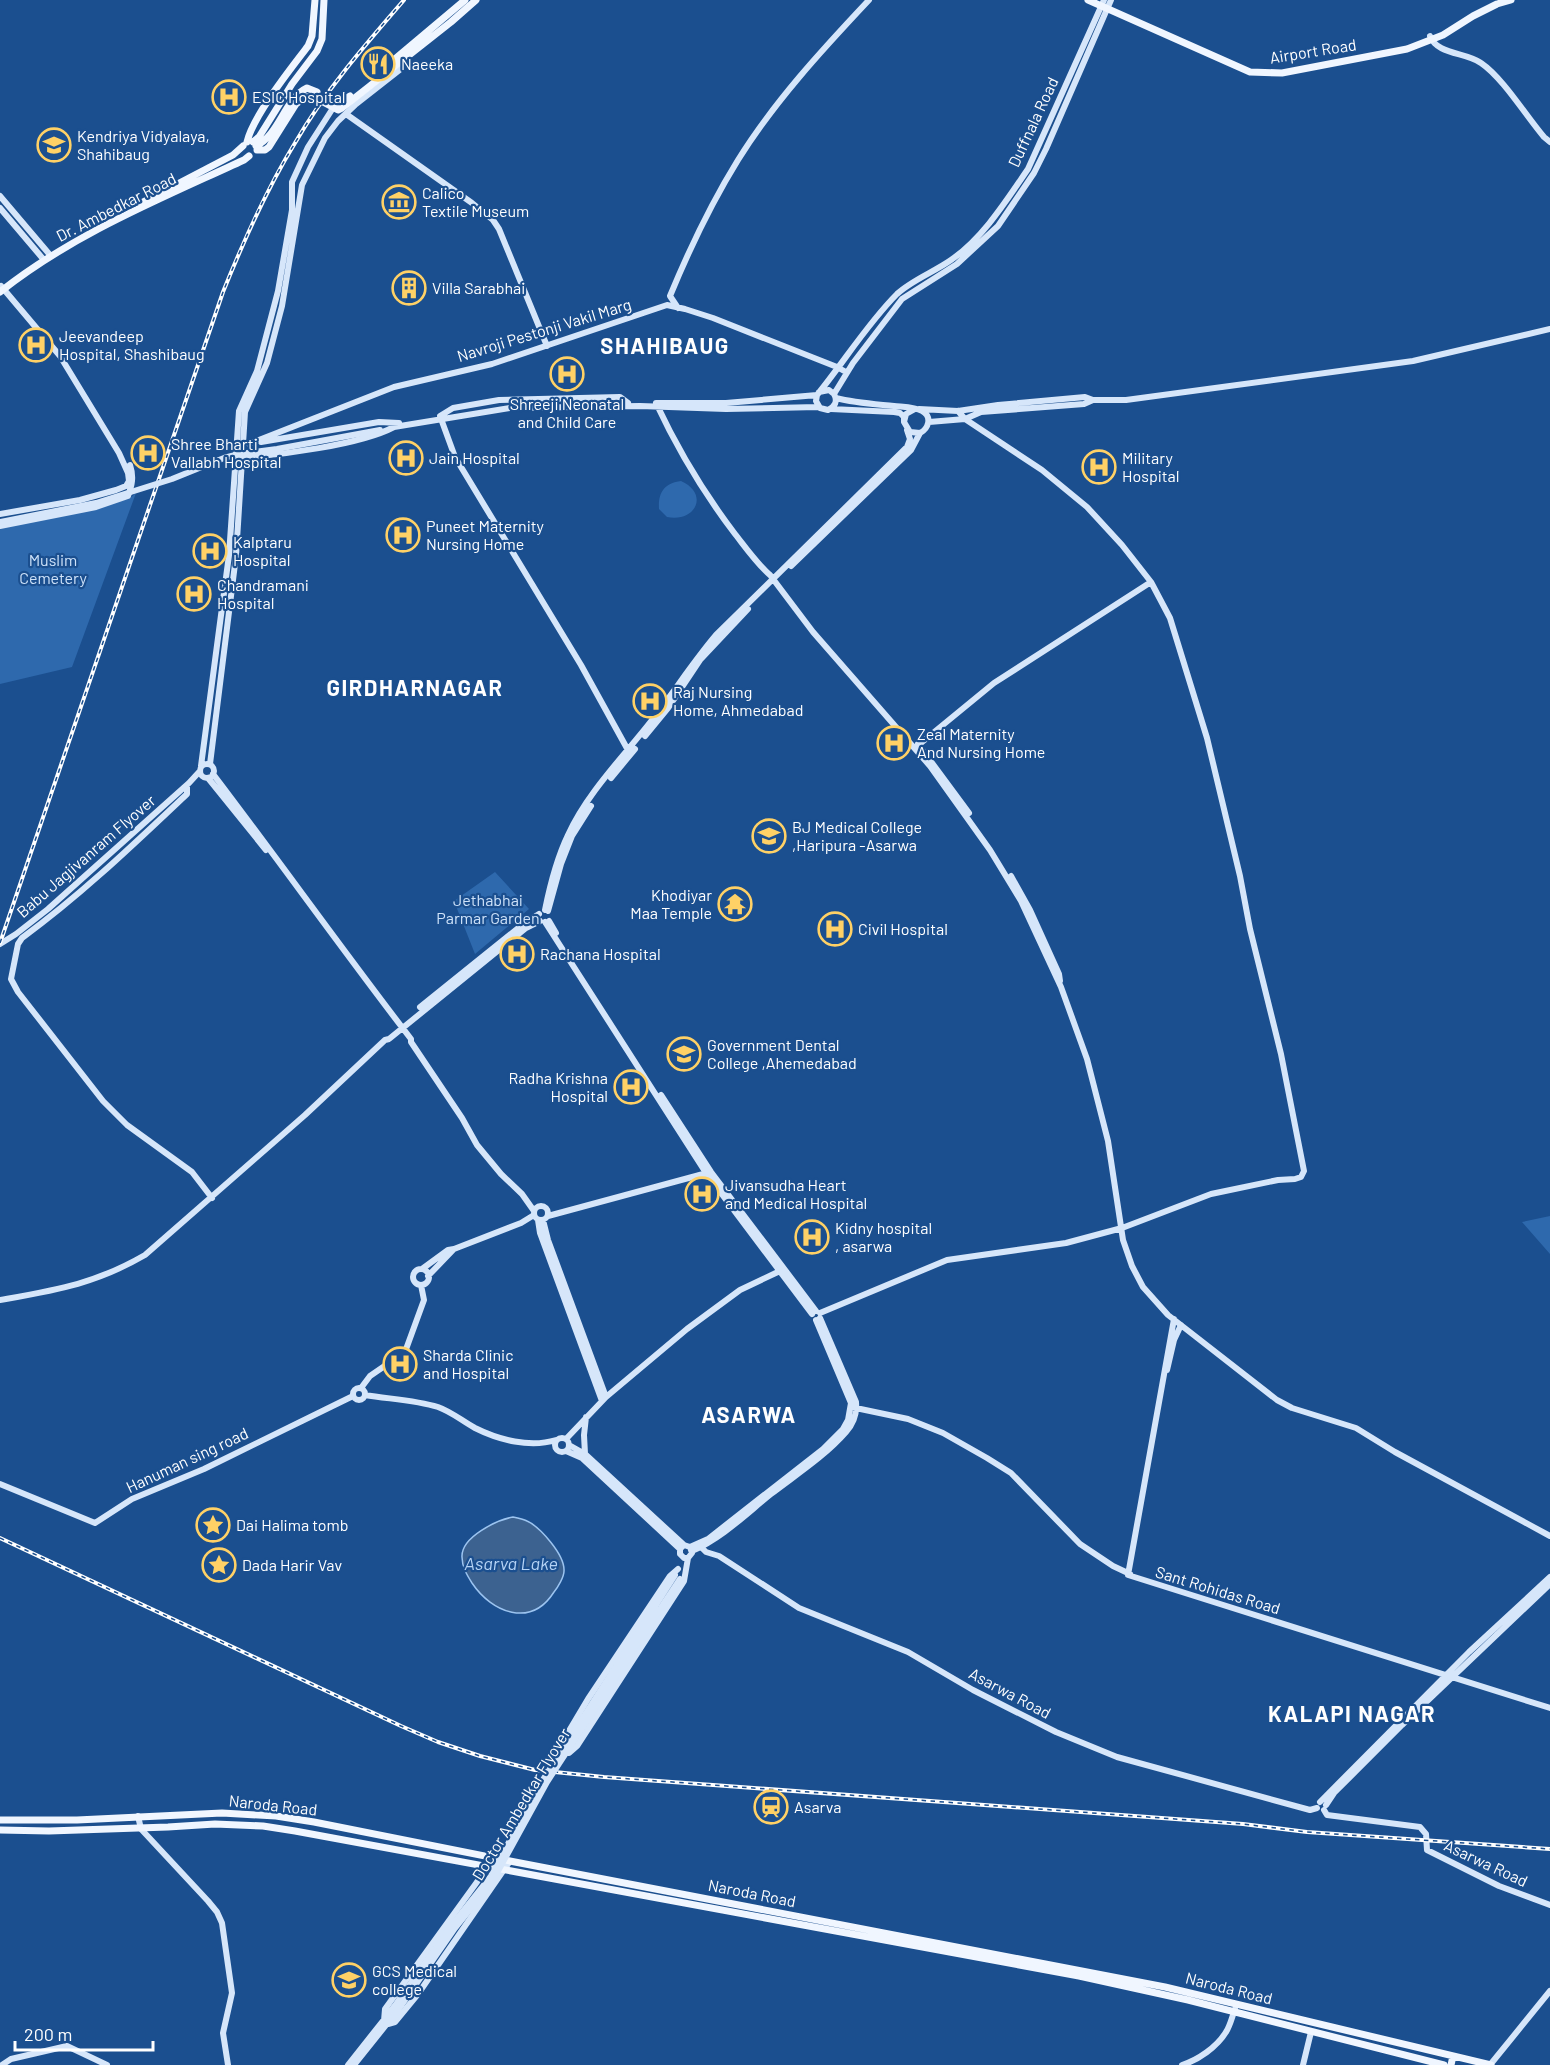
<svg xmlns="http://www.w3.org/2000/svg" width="1550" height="2065" viewBox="0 0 1550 2065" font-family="Barlow,sans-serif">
  <rect width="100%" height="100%" fill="#1b4f8f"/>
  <!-- green -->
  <path fill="#2e69ad" d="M681,481C710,494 695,523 667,517L659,509C658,493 664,483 681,481Z
    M136,493L72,667L0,684V528L129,499Z
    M495,872L529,909L475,954L454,901Z
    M1550,1216V1254L1522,1222Z"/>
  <!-- water -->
  <path fill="#3c6290" stroke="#9cc4f0" stroke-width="1.5" d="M513,1517C518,1518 523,1519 527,1521C540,1527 565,1555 564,1571C564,1577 558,1587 554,1592C531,1628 492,1613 472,1583C467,1575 462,1567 462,1557C461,1537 497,1520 513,1517Z"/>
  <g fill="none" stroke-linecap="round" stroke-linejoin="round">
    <!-- secondary -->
    <path stroke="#d6e6fa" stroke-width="6" d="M1430,36C1437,55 1466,52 1481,63C1503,78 1526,116 1544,137L1550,142
      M346,114L472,203L493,220L499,229L547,346
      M0,196L50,255
      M0,208L44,260
      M678,308L670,296C689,250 712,202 738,160C774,102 822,50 869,0
      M819,392L829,390L834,394C838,401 835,407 828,410L820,408L816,401L817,395C844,362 867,324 897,294C912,280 934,272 951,260C983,238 1006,201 1028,169L1104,0
      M834,394L853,363L902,299L957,264L998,226L1034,173L1046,149L1111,0
      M836,398C855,403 874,404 894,406C902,407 915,407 922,411C933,417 928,429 920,433L910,432L904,422L906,414L915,409
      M628,403L620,397L499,400L453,408L440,416L455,457L581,665L629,752
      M656,403C678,450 703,492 735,534C746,548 757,564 771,576
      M656,403H726L817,395
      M831,409L894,412L900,413L904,417V421
      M919,409L958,411L998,405L1085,397L1093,400H1126L1413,361L1550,329
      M929,422L965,419L981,412L1084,404L1093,400
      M261,442L379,422L399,423
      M249,444L394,387L492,364L667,305L685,309L713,318L837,367L846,372
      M239,458C279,455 360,445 394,427L510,408L640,406L726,409L818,407
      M0,514L80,500L116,490L126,486L129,481L128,473L119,453L60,356L1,286
      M0,526L96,507L128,496C132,485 134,477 130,465
      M791,566L911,450L920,433
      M770,575L813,632L930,766L990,850L1021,901L1061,987L1087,1059L1108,1141L1123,1240L1132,1266L1143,1287L1168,1315L1277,1400L1292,1408L1356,1428L1395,1452L1550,1536
      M645,736L668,708L700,660L748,609
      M918,744L969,813
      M916,747L994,683L1151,582
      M200 771a7 7 0 1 1 14 0a7 7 0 1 1-14 0Z
      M210,764L236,556L245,412L267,363L282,306L302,185L325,138L338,121L355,105L406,65L405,56
      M201,766L229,555L239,411L257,371L278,291L292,210V182L308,147L333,108
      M213,774C280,862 344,952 411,1039V1042L462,1118L477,1145L501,1174L522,1194L534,1211
      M208,778L266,850
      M611,778L635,749
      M187,785V794C134,844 81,895 22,938L18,944L11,979L18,992L103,1101L127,1125L192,1172L212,1198
      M1011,876L1030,910L1059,974L1060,981
      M545,910C550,885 557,858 568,835C587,793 624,756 652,720C674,692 693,662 716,635L907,447L910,439L907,430
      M548,911L561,864L572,836L591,806
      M549,921L556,933
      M545,922L706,1173L812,1314
      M0,944L16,934L48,909L189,783L200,771
      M420,1007L522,925L539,914
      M661,1095L711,1172L816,1311
      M534 1213a7 7 0 1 1 14 0a7 7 0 1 1-14 0Z
      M548,1216L707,1173
      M538,1220L540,1233L602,1401
      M543,1220L548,1240L606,1397
      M422,1269L448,1250L454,1249
      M413 1277a8 8 0 1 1 16 0a8 8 0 1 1-16 0Z
      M428,1276L454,1249L521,1223L534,1215
      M0,1300C56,1290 95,1284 145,1255L305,1115L385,1040L389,1039L526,928L540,921
      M820,1313L947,1260L1066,1243L1122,1228L1211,1194L1278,1180L1295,1179L1301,1177L1304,1171L1281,1054L1250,929L1240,876L1207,738L1170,618L1151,582L1122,545L1087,507L1042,470L965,419L958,411
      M1174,1319L1128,1575L1550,1708
      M1167,1370L1174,1340L1181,1325
      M361,1388L370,1376L405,1352L424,1300L421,1285
      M353 1394a6 6 0 1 1 12 0a6 6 0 1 1-12 0Z
      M365,1395C389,1399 415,1400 438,1407C452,1412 462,1421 475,1428C499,1440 530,1448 556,1440
      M851,1407L908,1419L943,1433L987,1458L1011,1473L1080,1544L1113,1566L1130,1574
      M555 1445a7 7 0 1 1 14 0a7 7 0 1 1-14 0Z
      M566,1439L606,1397L687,1329L740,1290L780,1271
      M569,1445L585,1454L684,1545L690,1547L692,1553L688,1558H684L680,1554V1549L684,1545
      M566,1451L582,1458L680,1549
      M585,1454L584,1435L586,1417
      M0,1484L95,1523L132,1499L204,1469L353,1396
      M698,1544L706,1552L719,1556L799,1608L908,1652L973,1690L1056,1732L1117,1757L1310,1810L1317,1808
      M690,1547L708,1539L823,1449L843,1429L848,1420L851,1403L816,1320
      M692,1551C722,1538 746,1514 771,1494C797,1474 825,1456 846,1432C854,1423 857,1413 856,1402L820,1318
      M678,1569L670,1576L588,1699L557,1751L569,1753L577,1746L684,1581L688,1558
      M1320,1802L1469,1652L1550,1577
      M1326,1805L1334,1793L1402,1725L1550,1584
      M1324,1810L1327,1815L1420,1827L1426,1834L1427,1850L1499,1886L1550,1905
      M138,1816L141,1829L208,1901L217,1912L222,1923L232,1993L223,2033L228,2065
      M384,2021L385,2009L477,1882L492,1857
      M388,2024L395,2022L418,1994L510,1861
      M2,2065L11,2059L67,2046L107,2065
      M348,2065L394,2007
      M354,2065L398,2010
      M1182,2065C1198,2060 1217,2047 1226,2032C1230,2026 1232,2017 1235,2009
      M1303,2065L1311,2032
      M1490,2065L1550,1991"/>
    <!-- primary -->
    <path stroke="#f0f6ff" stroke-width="7" d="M1088,0L1250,72L1282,73L1407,49L1443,35L1473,16L1497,4L1511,0
      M389,64L465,0
      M326,98L338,103L350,96
      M323,102L338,110L342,108L451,22L476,0
      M247,142C253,116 291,68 308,46L312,36L315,0
      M253,142L259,137L292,84L317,51L322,39L324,0
      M256,146C280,134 284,99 307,88L317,92
      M257,150H265L269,147L296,104L305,97H313
      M141,203L233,155L243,146
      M0,292C73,234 160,199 244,160L249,156
      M0,1820H77L222,1813L276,1816L314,1822L515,1862L1165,1987L1491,2065
      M0,1830L49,1831L168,1827L215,1824L263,1826L295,1831L1079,1976L1188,2000L1444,2065
      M1451,2065L1453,2056"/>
    <!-- rail casing -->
    <g stroke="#fff" stroke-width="4">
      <path id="rail" d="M0,943L223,292C244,240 266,190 295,143C325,91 365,45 404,0
        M0,1538L401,1726L438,1742L480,1756L535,1770L604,1777L1243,1824L1307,1832L1550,1849"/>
    </g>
    <!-- rail -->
    <use href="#rail" stroke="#1b4f8f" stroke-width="1.5" stroke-dasharray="4.5" stroke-linecap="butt"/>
    <!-- secondary-bridge -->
    <path stroke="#d6e6fa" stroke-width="6" d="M0,522L96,503L172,479L224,458L239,454L277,449L380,430
      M394,2007L451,1926L491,1876L537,1789L675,1575
      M398,2010L455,1928L492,1882L547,1782L680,1579"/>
  </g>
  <!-- icons -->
  <defs>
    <g id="restaurant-ring" transform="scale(1.725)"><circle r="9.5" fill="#1b4f8f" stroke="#ffd166" stroke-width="1.5"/><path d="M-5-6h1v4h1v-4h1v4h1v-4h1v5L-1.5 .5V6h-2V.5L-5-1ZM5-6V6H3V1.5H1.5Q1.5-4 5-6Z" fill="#ffd166"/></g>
    <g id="hospital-ring" transform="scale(1.725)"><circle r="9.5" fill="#1b4f8f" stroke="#ffd166" stroke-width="1.5"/><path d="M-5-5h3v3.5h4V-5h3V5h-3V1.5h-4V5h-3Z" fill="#ffd166"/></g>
    <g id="school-ring" transform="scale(1.725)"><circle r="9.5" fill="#1b4f8f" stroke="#ffd166" stroke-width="1.5"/><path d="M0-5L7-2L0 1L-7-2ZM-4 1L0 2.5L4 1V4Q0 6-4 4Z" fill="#ffd166"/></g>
    <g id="museum-ring" transform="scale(1.725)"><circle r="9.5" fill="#1b4f8f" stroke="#ffd166" stroke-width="1.5"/><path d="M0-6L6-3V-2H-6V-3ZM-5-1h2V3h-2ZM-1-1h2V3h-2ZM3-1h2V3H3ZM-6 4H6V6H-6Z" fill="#ffd166"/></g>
    <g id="building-ring" transform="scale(1.725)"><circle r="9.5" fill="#1b4f8f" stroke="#ffd166" stroke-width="1.5"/><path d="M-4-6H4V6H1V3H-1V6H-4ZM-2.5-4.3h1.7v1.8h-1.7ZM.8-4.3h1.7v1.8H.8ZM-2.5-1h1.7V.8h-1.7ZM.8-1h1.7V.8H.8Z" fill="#ffd166"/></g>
    <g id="university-ring" transform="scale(1.725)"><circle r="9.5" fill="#1b4f8f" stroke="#ffd166" stroke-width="1.5"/><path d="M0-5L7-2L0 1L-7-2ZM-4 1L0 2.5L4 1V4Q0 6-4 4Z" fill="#ffd166"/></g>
    <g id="temple-ring" transform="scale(1.725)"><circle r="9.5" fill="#1b4f8f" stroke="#ffd166" stroke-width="1.5"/><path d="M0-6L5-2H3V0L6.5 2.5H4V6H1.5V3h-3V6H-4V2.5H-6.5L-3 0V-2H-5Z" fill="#ffd166"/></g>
    <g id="sight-ring" transform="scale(1.725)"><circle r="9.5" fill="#1b4f8f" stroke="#ffd166" stroke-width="1.5"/><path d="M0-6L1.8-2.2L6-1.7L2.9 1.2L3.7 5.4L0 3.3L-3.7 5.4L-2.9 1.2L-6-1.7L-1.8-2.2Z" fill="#ffd166"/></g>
    <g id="station-ring" transform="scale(1.725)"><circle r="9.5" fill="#1b4f8f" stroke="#ffd166" stroke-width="1.5"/><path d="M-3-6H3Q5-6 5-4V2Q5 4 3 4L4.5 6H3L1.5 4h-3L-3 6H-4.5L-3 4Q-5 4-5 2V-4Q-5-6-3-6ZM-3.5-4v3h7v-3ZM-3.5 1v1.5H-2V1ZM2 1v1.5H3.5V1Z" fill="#ffd166"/></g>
  </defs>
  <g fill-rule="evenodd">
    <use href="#restaurant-ring" x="378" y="64"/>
    <use href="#hospital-ring" x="229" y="97"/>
    <use href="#school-ring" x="54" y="145"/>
    <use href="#museum-ring" x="399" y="202"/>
    <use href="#building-ring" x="409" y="288"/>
    <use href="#hospital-ring" x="36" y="345"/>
    <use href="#hospital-ring" x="567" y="374"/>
    <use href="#hospital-ring" x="148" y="453"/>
    <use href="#hospital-ring" x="406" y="458"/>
    <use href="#hospital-ring" x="1099" y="467"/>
    <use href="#hospital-ring" x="403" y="535"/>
    <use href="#hospital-ring" x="210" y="551"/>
    <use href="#hospital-ring" x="194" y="594"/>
    <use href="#hospital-ring" x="650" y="701"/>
    <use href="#hospital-ring" x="894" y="743"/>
    <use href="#university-ring" x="769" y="836"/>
    <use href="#temple-ring" x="735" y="904"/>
    <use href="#hospital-ring" x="835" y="929"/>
    <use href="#hospital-ring" x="517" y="954"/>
    <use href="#university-ring" x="684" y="1054"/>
    <use href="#hospital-ring" x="631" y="1087"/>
    <use href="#hospital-ring" x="702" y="1194"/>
    <use href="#hospital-ring" x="812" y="1237"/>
    <use href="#hospital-ring" x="400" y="1364"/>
    <use href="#sight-ring" x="213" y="1525"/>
    <use href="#sight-ring" x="219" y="1565"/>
    <use href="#station-ring" x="771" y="1807"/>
    <use href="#school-ring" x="349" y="1980"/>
  </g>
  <g text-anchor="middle" stroke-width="4.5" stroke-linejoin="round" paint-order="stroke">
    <!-- street labels -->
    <g font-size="16" fill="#fff" stroke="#1b4f8f">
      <text transform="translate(1313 51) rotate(-9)" y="6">Airport Road</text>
      <text transform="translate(1033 122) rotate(-65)" y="6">Duffnala Road</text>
      <text transform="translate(116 207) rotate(-27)" y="6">Dr. Ambedkar Road</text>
      <text transform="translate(544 330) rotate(-17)" y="6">Navroji Pestonji Vakil Marg</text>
      <text transform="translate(86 856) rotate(-41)" y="6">Babu Jagjivanram Flyover</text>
      <text transform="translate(187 1460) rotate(-25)" y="6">Hanuman sing road</text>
      <text transform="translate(1218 1590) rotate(17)" y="6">Sant Rohidas Road</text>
      <text transform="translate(1010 1693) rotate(28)" y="6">Asarwa Road</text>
      <text transform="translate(521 1804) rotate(-59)" y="6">Doctor Ambedkar Flyover</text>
      <text transform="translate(273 1805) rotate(6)" y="6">Naroda Road</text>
      <text transform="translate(1486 1863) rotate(25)" y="6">Asarwa Road</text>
      <text transform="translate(752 1893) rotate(11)" y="6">Naroda Road</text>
      <text transform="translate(1229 1988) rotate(14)" y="6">Naroda Road</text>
    </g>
    <!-- poi labels -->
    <g font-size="16" fill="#fff" stroke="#1b4f8f" text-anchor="start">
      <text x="401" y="70">Naeeka</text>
      <text x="252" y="103">ESIC Hospital</text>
      <text x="77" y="142">Kendriya Vidyalaya,<tspan x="77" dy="18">Shahibaug</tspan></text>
      <text x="422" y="199">Calico<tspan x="422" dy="18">Textile Museum</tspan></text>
      <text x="432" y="294">Villa Sarabhai</text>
      <text x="59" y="342">Jeevandeep<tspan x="59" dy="18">Hospital, Shashibaug</tspan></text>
      <text x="567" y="410" text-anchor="middle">Shreeji Neonatal<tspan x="567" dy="18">and Child Care</tspan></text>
      <text x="171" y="450">Shree Bharti<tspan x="171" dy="18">Vallabh Hospital</tspan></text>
      <text x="429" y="464">Jain Hospital</text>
      <text x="1122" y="464">Military<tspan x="1122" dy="18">Hospital</tspan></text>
      <text x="426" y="532">Puneet Maternity<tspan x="426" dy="18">Nursing Home</tspan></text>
      <text x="233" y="548">Kalptaru<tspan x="233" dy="18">Hospital</tspan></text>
      <text x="217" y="591">Chandramani<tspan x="217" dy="18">Hospital</tspan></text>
      <text x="673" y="698">Raj Nursing<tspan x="673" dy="18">Home, Ahmedabad</tspan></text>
      <text x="917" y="740">Zeal Maternity<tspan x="917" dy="18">And Nursing Home</tspan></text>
      <text x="792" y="833">BJ Medical College<tspan x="792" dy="18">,Haripura -Asarwa</tspan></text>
      <text x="712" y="901" text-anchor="end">Khodiyar<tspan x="712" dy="18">Maa Temple</tspan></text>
      <text x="858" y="935">Civil Hospital</text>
      <text x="540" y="960">Rachana Hospital</text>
      <text x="707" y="1051">Government Dental<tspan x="707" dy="18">College ,Ahemedabad</tspan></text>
      <text x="608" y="1084" text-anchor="end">Radha Krishna<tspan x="608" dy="18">Hospital</tspan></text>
      <text x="725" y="1191">Jivansudha Heart<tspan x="725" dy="18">and Medical Hospital</tspan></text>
      <text x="835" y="1234">Kidny hospital<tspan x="835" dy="18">, asarwa</tspan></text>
      <text x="423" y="1361">Sharda Clinic<tspan x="423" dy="18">and Hospital</tspan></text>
      <text x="236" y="1531">Dai Halima tomb</text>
      <text x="242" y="1571">Dada Harir Vav</text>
      <text x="794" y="1813">Asarva</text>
      <text x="372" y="1977">GCS Medical<tspan x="372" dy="18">college</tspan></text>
    </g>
    <!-- park labels -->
    <g font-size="16" fill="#cfe3fa" stroke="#1b4f8f">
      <text x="53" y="566">Muslim<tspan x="53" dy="18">Cemetery</tspan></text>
      <text x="488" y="906">Jethabhai<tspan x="488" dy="18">Parmar Garden</tspan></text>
    </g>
    <!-- water labels -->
    <g font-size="18" font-style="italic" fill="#b5d3f5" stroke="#1b4f8f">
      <text x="511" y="1570">Asarva Lake</text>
    </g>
    <!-- district labels -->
    <g font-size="22" font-weight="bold" letter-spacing="1.5" fill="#fff" stroke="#1b4f8f">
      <text x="665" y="354">SHAHIBAUG</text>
      <text x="415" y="696">GIRDHARNAGAR</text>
      <text x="749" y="1423">ASARWA</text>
      <text x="1352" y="1722">KALAPI NAGAR</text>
    </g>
  </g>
  <!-- scale -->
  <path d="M15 2041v9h138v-9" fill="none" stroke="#ffffff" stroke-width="3"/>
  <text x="24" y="2041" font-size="18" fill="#ffffff" stroke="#1b4f8f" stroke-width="4.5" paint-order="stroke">200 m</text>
</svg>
